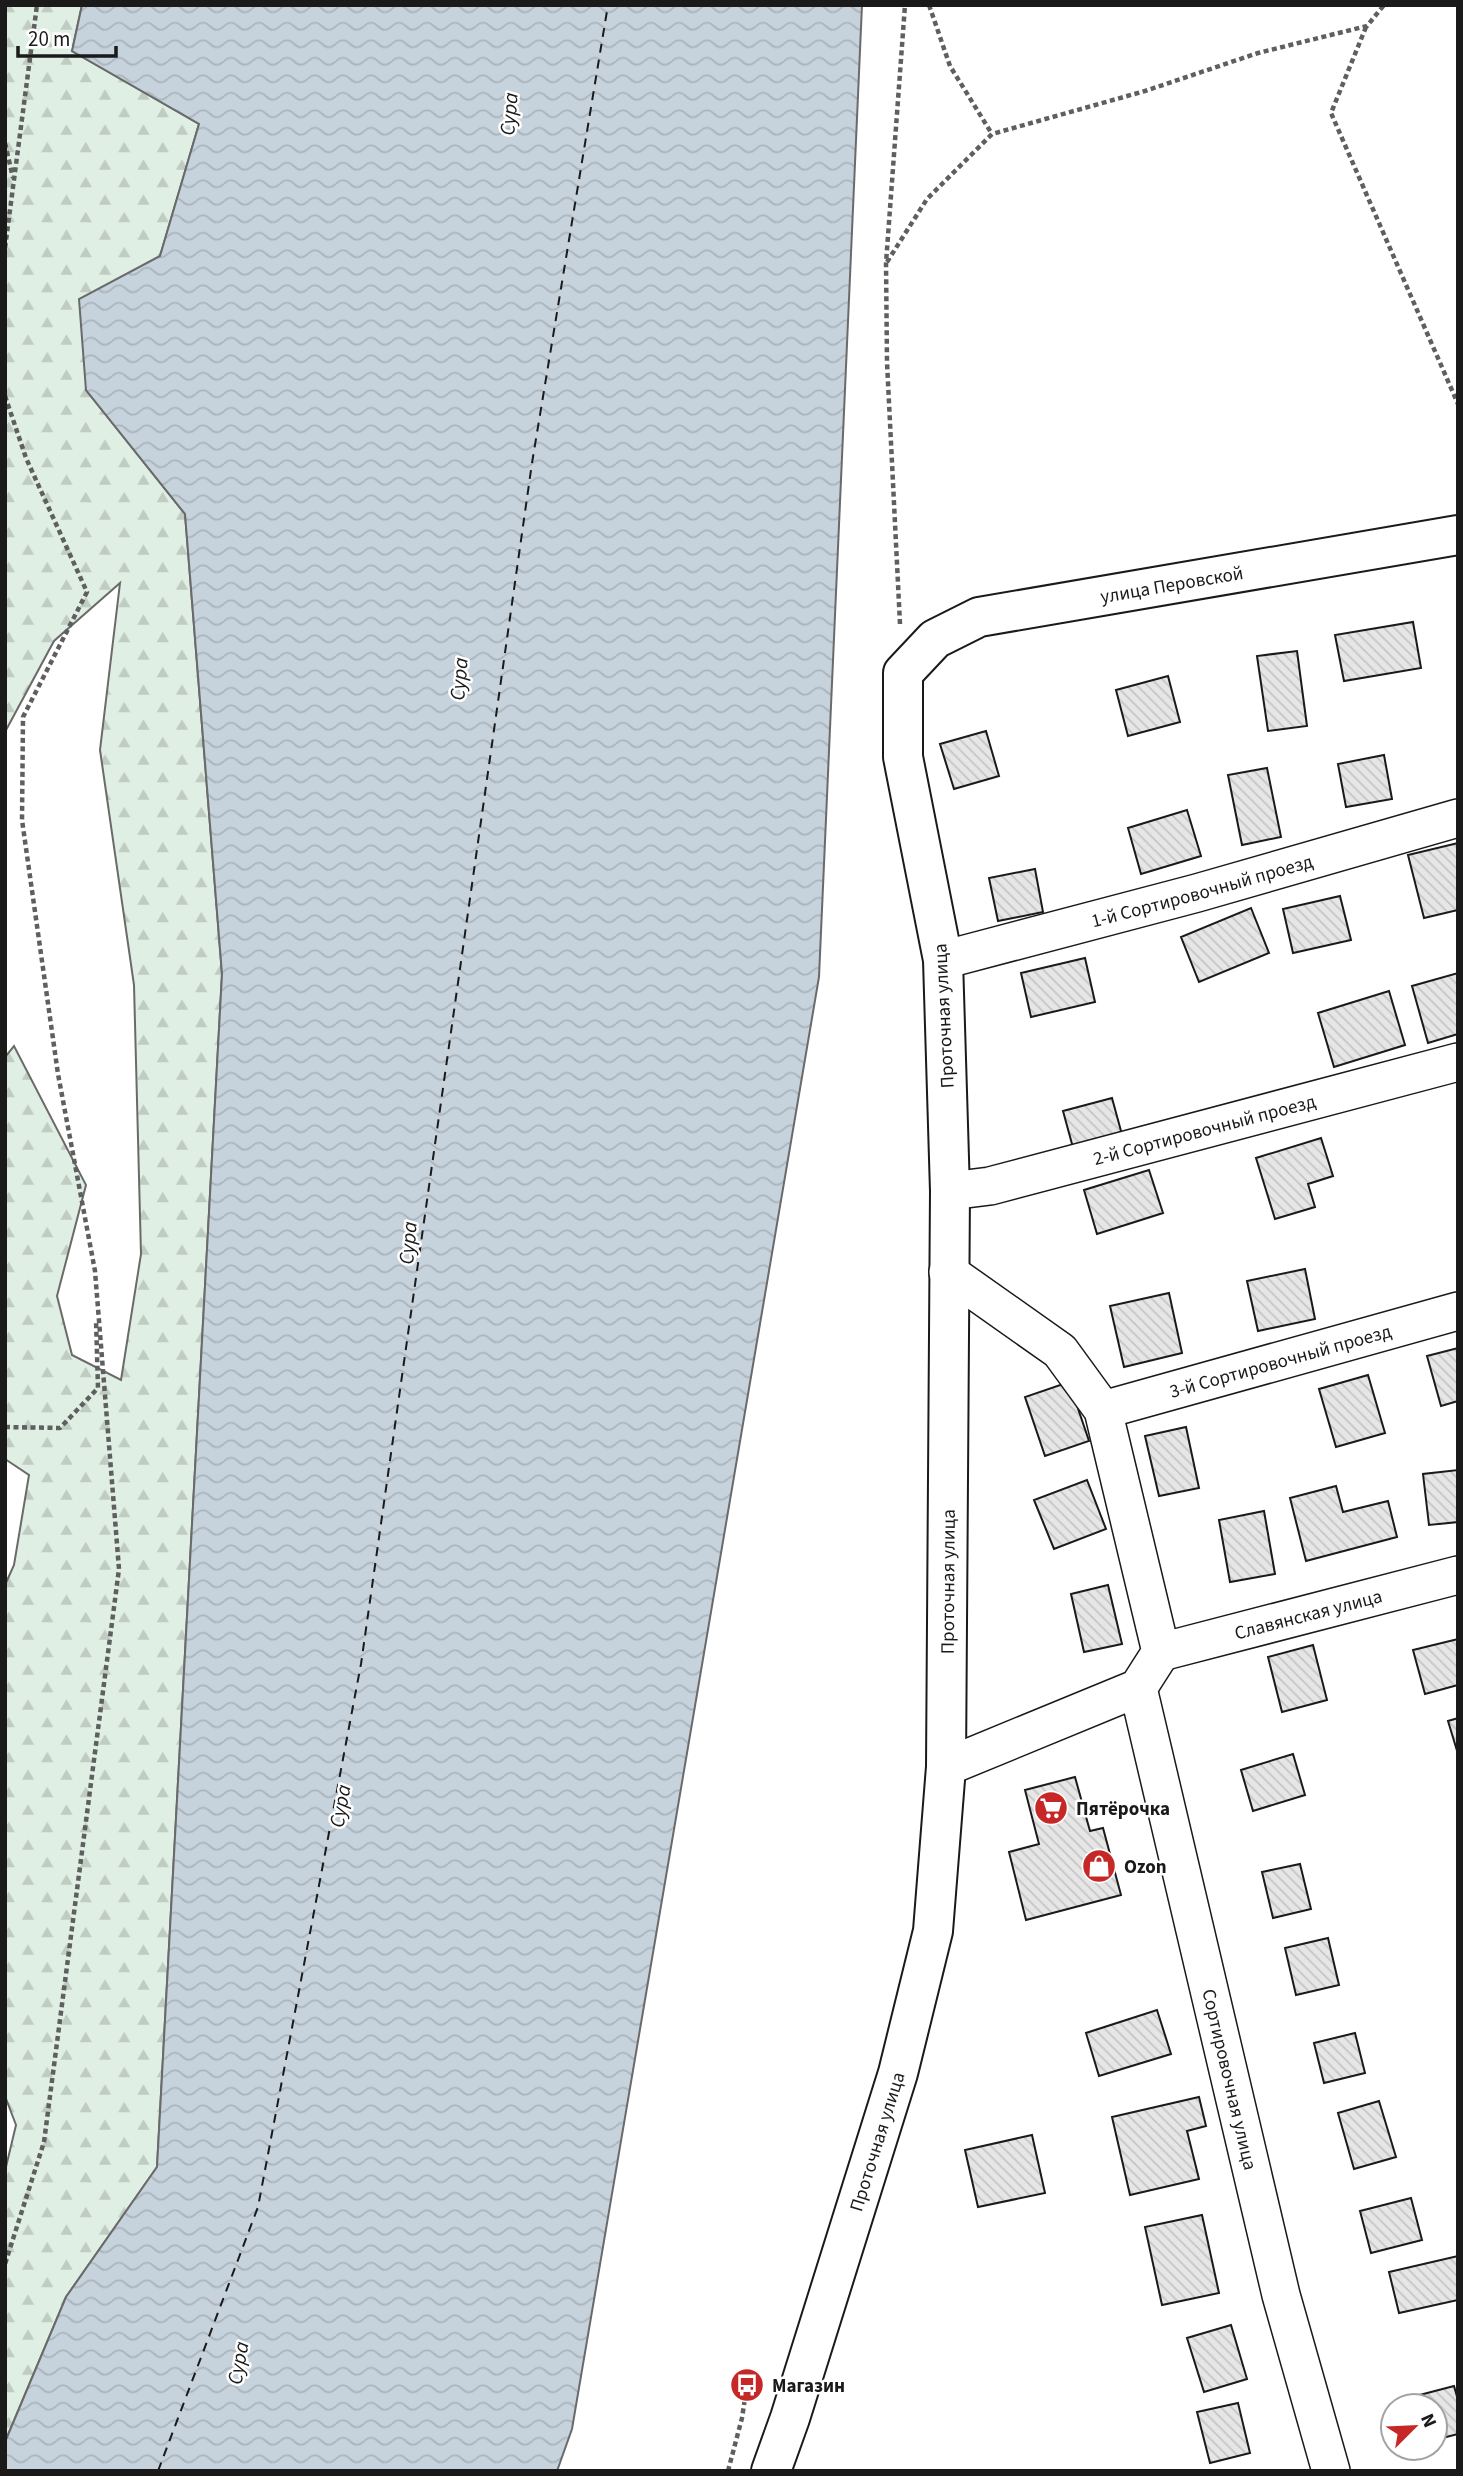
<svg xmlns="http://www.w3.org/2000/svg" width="1463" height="2476" viewBox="0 0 1463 2476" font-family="'Source Sans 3',sans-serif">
  <defs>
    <pattern id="forest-firs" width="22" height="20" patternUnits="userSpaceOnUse" patternTransform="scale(1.75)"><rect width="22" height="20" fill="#e0efe3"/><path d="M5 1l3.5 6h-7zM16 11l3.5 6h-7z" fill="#c0ccc2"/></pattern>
    <pattern id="water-waves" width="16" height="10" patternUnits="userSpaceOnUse" patternTransform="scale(1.75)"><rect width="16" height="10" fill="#c6d2dc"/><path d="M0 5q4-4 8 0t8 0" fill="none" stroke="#aab4bc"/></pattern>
    <pattern id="building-back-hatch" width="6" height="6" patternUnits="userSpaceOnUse" patternTransform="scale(1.75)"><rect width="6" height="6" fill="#e6e6e6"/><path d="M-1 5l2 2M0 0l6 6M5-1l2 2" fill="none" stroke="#c5c5c5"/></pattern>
  </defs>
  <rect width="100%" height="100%" fill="#fff"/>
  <!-- forest -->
  <path fill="url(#forest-firs)" stroke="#6a6a6a" stroke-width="2" d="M5,5H82L72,51L199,124L160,256L86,390L185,514L222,974L157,2167L66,2297L5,2442V2171L16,2125L5,2096V1585L14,1565L29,1475L5,1459V1057L14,1046L86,1185L57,1296L72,1355L121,1380L141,1254L134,985L100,750L120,583L54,641L5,732Z"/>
  <!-- water -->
  <path fill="url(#water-waves)" stroke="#6a6a6a" stroke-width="2" d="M82,5H862L819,977L572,2429L557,2471H5V2442L66,2297L157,2167L222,974L185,514L86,390L79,299L160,256L199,124L72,51Z"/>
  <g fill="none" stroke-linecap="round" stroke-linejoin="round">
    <!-- ferry -->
    <path stroke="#1a1a1a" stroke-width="2" stroke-dasharray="9 7" stroke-linecap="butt" d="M158,2471L258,2207L361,1664L532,463L608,5"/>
  </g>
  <!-- building -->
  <path fill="url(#building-back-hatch)" stroke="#1a1a1a" stroke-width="2" d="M1413,622L1421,668L1344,681L1335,635Z
    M1297,651L1307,726L1268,731L1257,656Z
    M1168,676L1180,722L1128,736L1116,690Z
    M986,731L999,776L954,789L940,744Z
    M1384,755L1392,799L1346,807L1338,764Z
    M1267,768L1281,837L1242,845L1228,775Z
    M1187,810L1201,856L1141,874L1128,828Z
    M1458,843V910L1424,918L1408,855Z
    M1035,869L1043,912L998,921L989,878Z
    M1340,896L1351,940L1293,953L1283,909Z
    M1251,908L1269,953L1199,982L1181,937Z
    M1085,958L1095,1002L1031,1017L1021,973Z
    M1458,973V1034L1428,1043L1412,986Z
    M1389,991L1405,1045L1334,1067L1318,1013Z
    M1112,1098L1124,1142L1075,1155L1063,1111Z
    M1321,1138L1333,1176L1308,1184L1315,1207L1275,1219L1256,1158Z
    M1149,1170L1163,1213L1097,1234L1084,1190Z
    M1305,1269L1315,1319L1258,1331L1247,1281Z
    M1169,1293L1182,1353L1124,1367L1110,1306Z
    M1458,1348V1401L1441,1406L1427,1356Z
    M1368,1375L1385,1433L1336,1447L1319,1389Z
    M1069,1382L1089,1441L1045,1456L1025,1397Z
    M1186,1427L1199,1488L1159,1496L1145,1436Z
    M1458,1470V1522L1429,1525L1423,1474Z
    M1087,1480L1106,1529L1054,1549L1034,1500Z
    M1336,1486L1343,1512L1388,1501L1397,1537L1306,1561L1290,1498Z
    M1264,1511L1275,1574L1230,1582L1219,1520Z
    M1108,1585L1122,1644L1084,1652L1071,1594Z
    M1458,1639V1685L1425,1694L1413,1650Z
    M1313,1645L1327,1700L1282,1712L1268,1657Z
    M1458,1718V1754L1448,1721Z
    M1293,1754L1305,1795L1253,1811L1241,1770Z
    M1075,1777L1090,1831L1103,1828L1121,1895L1026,1920L1009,1852L1039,1844L1025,1790Z
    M1300,1864L1311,1909L1273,1918L1262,1872Z
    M1328,1938L1339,1985L1296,1995L1285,1948Z
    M1157,2010L1171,2054L1099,2076L1086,2033Z
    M1355,2033L1365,2073L1324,2083L1314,2043Z
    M1199,2097L1206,2126L1187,2131L1199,2179L1130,2195L1112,2117Z
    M1379,2101L1396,2157L1354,2169L1338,2113Z
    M1032,2135L1045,2193L978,2207L965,2150Z
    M1411,2198L1422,2240L1371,2253L1360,2211Z
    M1202,2215L1219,2293L1162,2305L1145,2227Z
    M1458,2256V2300L1399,2313L1389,2272Z
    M1231,2325L1247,2379L1204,2392L1187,2338Z
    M1454,2386L1458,2400V2434L1435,2440V2406H1414L1412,2397Z
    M1238,2403L1250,2453L1210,2463L1197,2412Z"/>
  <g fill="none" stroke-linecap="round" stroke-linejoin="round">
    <!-- minor casing -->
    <g stroke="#1a1a1a" stroke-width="40">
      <g id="minor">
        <path id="s1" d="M943,960L1197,893L1458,818"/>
        <path id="s2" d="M950,1191L990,1186L1458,1062"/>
        <path id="s3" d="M1103,1410L1458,1311"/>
        <path id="s4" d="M1161,1652L1458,1575"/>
        <path id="s5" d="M1138,1688L1281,2295L1331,2471"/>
        <path d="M946,1767L1138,1688L1161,1652L1103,1410L1060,1351L948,1272"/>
      </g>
    </g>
    <!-- major casing -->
    <g stroke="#1a1a1a" stroke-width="42">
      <g id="major">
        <path id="s6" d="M771,2471L790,2418L898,2073L933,1931L946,1767L950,1191L943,960L903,757V673L935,639L979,617L1458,535"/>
      </g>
    </g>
    <!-- path -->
    <path stroke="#5f5f5f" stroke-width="4.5" stroke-dasharray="5 3.5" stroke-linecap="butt" d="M929,5L950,66L992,134
      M1366,27L1331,113L1458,404
      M5,143L13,178
      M5,248L37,5
      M887,262L927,199L992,134L1145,91L1258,53L1367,26L1384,5
      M5,396L26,458L87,592L23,717L22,820L58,1074L95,1271L119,1569L44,2142L5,2264
      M900,624L887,362L886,263L905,5
      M5,1427L60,1428L98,1388L96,1320
      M728,2471L742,2418L747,2385"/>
    <!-- minor -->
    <use href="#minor" stroke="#fff" stroke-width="37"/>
    <!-- major -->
    <use href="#major" stroke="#fff" stroke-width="38"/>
  </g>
  <!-- icons -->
  <defs>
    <g id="supermarket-disc" transform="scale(1.75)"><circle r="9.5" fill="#c62828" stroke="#fff"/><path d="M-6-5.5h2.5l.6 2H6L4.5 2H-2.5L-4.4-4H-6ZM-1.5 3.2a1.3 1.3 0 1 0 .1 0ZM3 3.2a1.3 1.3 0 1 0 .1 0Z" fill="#fff"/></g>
    <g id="shop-disc" transform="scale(1.75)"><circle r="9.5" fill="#c62828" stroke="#fff"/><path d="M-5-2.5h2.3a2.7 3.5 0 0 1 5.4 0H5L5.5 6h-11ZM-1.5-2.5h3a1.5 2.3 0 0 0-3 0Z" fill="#fff"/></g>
    <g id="bus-disc" transform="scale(1.75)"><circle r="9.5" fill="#c62828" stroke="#fff"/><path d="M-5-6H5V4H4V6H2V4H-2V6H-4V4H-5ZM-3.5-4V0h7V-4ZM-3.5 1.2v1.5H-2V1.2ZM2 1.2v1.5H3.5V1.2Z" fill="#fff"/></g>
  </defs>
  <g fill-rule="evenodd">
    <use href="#supermarket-disc" x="1051" y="1808"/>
    <use href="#shop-disc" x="1099" y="1866"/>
    <use href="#bus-disc" x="747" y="2385"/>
  </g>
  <g text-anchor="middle" stroke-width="5" stroke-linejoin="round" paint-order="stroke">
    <!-- street labels -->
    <g font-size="19" fill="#1a1a1a" stroke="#fff">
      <text dy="7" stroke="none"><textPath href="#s6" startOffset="2118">улица Перовской</textPath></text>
      <text dy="7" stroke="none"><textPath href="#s1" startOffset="268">1-й Сортировочный проезд</textPath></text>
      <text transform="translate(943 1016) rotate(-93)" y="7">Проточная улица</text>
      <text dy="7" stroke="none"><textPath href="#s2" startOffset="262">2-й Сортировочный проезд</textPath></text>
      <text dy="7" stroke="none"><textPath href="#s3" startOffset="184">3-й Сортировочный проезд</textPath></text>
      <text dy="7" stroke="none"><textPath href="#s6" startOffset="914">Проточная улица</textPath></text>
      <text dy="7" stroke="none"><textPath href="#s4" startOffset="152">Славянская улица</textPath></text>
      <text dy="7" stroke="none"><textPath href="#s5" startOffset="402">Сортировочная улица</textPath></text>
      <text dy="7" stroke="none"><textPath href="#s6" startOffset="346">Проточная улица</textPath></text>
    </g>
    <!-- poi labels -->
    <g font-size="19" font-weight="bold" fill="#1a1a1a" stroke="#fff" text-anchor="start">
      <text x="1076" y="1815">Пятёрочка</text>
      <text x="1124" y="1873">Ozon</text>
      <text x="772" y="2392">Магазин</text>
    </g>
    <!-- water labels -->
    <g font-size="21" font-style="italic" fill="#1a1a1a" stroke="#fff">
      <text transform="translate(509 114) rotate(-85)" y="7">Сура</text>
      <text transform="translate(459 679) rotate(-85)" y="7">Сура</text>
      <text transform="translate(408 1243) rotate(-85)" y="7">Сура</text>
      <text transform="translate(340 1806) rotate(-80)" y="7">Сура</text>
      <text transform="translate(238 2363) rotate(-80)" y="7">Сура</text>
    </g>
  </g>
  <!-- border -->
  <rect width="1463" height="2476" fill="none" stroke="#1a1a1a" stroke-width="14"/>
  <!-- north arrow -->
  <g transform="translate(1414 2427) rotate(66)"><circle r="33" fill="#ffffff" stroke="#a3a3a3" stroke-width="2"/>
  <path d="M0-5L12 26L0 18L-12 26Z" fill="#c62828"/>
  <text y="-10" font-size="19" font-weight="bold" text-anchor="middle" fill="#1a1a1a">N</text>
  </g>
  <!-- scale -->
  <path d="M18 46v10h98v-10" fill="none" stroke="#1a1a1a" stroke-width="3.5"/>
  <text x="28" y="46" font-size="21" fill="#1a1a1a" stroke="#ffffff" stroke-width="5" paint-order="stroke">20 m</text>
</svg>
